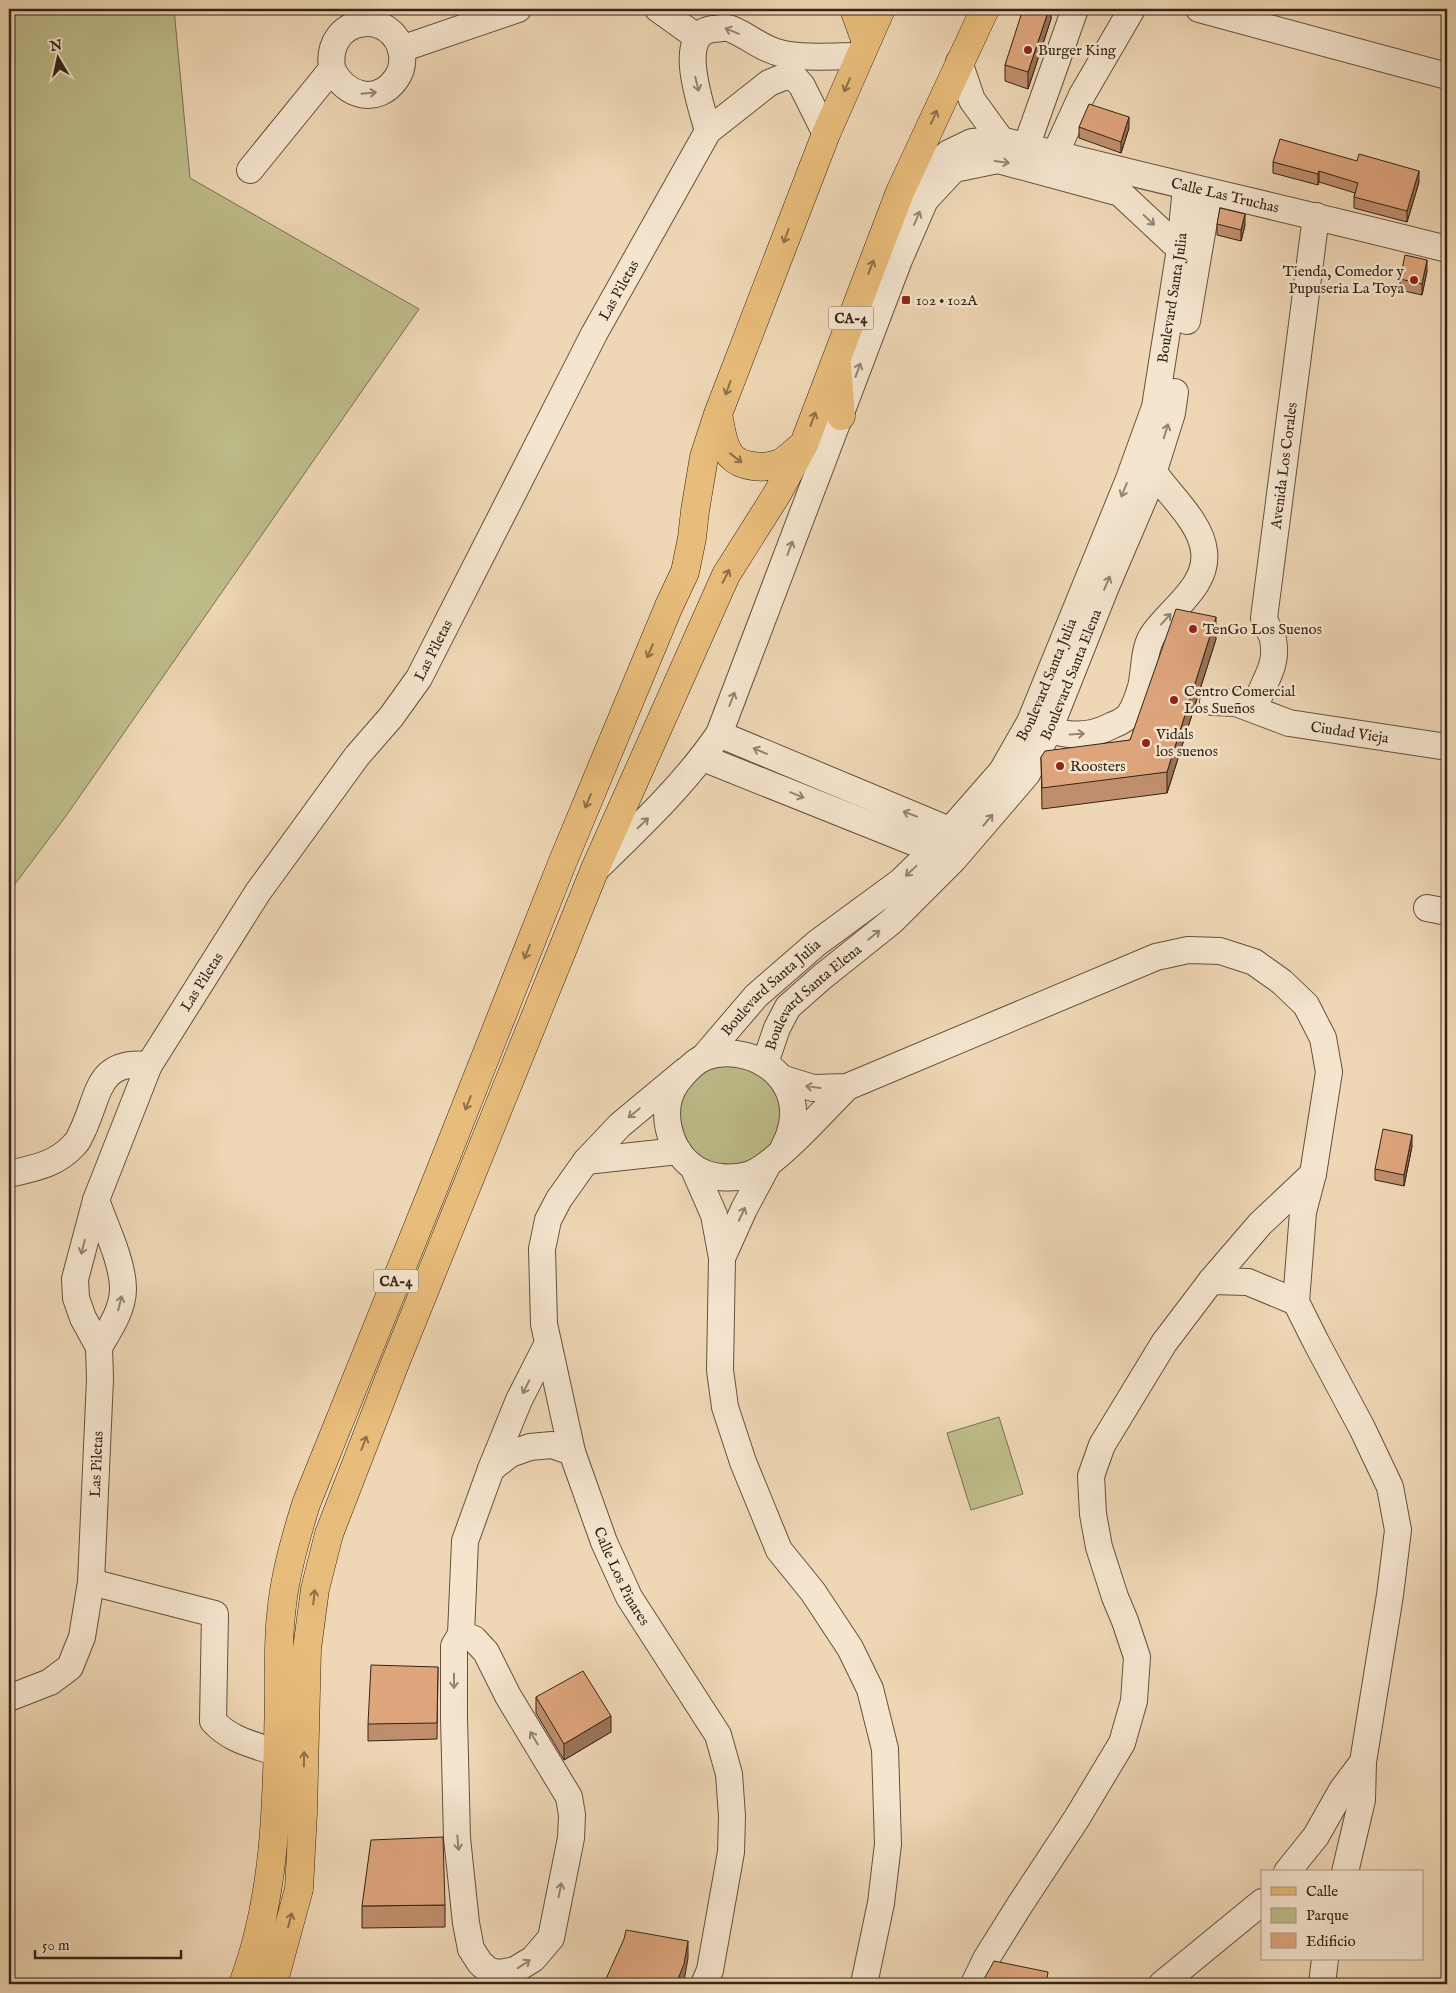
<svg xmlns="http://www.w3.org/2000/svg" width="1456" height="1993" viewBox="0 0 1456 1993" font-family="'IM FELL English',serif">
  <rect width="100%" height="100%" fill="#efd7b5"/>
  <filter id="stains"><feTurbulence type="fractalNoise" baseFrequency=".004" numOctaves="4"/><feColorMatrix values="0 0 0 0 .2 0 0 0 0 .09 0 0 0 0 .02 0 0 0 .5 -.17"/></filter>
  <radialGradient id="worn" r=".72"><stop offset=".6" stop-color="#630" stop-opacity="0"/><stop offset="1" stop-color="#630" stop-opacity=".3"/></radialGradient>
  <!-- green -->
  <path fill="#bebd8a" stroke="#797050" d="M9,9H174L190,178L419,309L66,816L9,892Z
    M739,1063L770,1079L784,1108L770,1152L727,1169L697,1158L678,1129L681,1094L705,1069Z
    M999,1417L1023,1494L971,1510L947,1433Z"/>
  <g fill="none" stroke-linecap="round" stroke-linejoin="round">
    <!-- minor casing -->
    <g stroke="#63513e" stroke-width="28">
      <g id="minor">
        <path d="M658,9L697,37"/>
        <path d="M1199,9L1447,76"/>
        <path d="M401,49L518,9"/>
        <path d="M959,62L972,100L1001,140"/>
        <path d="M708,131C702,108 674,33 713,29C718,29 724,27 728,28C745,33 761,49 780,53C803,59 835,56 860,56"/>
        <path d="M1026,147L1075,9"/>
        <path d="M1055,154L1082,95L1132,9"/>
        <path d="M250,170L332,69C324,15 394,7 402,54C403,63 401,72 396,79C377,106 345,96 332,69"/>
        <path id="s1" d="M900,192L949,153L972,142L1001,140C1149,179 1299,211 1447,249"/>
        <path d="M1187,321L1209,192"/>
        <path id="s2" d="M1213,702L1236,703L1289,723L1447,747"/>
        <path id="s3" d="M1255,710C1260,684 1279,669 1273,640C1272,633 1266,626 1264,618L1316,216"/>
        <path d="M1033,723C1061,736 1085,740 1113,725C1118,723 1125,720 1129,715C1135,707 1138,697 1141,687C1145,671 1143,651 1152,636C1169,610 1209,586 1204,551C1201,522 1169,495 1153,471"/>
        <path d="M719,734L966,837"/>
        <path d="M703,758L948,856"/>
        <path d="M596,869C640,826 684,785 719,734L899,260L925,200L954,169L998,160L1120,193L1180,249"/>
        <path d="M1427,908L1447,912"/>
        <path id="s4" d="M703,1058L756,996L817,943L900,882L932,851L1002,771L1030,722L1129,479L1155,407L1180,249L1186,187"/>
        <path id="s5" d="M765,1063L777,1028L788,1007L822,977L892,921L954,859L1027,774L1049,730L1105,589L1149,486L1172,413L1175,392"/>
        <path id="s6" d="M685,1071L620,1125L586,1161L559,1199L548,1220L542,1249L544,1324L572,1452L604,1542L629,1597L718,1735L729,1774L732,1816L731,1852L710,1970L704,1984"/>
        <path d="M781,1078L813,1088L847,1087L1156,957L1188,950L1220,951L1254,962L1282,982L1306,1005L1323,1038L1329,1072L1313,1174L1303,1212L1296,1302L1316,1342L1362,1428L1390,1487L1398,1530L1390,1595L1363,1762L1342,1790L1316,1836L1287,1872"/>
        <path d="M781,1153C787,1141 792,1131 793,1117C796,1070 745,1043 705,1057C693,1062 684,1073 677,1082C658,1108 668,1149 693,1167C709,1178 730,1180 748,1175C773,1168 826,1108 847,1087"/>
        <path d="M586,1161L678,1151"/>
        <path d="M693,1167L714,1215L722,1258L720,1370L725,1407L743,1462L779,1550L813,1592L850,1648L870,1689L885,1749L888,1844L881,1903L864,1984"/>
        <path d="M9,1174C34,1168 56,1165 74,1145C78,1142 80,1136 82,1132C100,1095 96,1059 149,1065"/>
        <path d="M96,1200C105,1226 123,1262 123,1289C123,1310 109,1330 99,1347"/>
        <path d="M722,1258L744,1209L767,1166"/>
        <path d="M1211,1281L1260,1224L1313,1174"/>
        <path d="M491,1469L510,1454L530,1447L552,1445L572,1452"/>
        <path d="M91,1582L215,1614L213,1721C231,1741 253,1744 277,1753"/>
        <path d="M461,1634L474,1639L486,1652L508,1696L569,1797L572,1815L571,1838L551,1938L533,1959L515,1970L500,1973L489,1971L480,1963L471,1949L466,1923L457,1838L454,1717V1646L461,1634L465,1541L491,1469L519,1400L548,1343"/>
        <path id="s7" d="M9,1698L50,1682L70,1667L82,1637L91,1582L100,1379L99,1347L83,1318L76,1298L75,1279L96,1200L149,1065L258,892L357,756L391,717L419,678L594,334L708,131L769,83L786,76L796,79L802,86L826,134"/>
        <path d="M1345,1872L1362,1800L1363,1762"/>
        <path d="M974,1984L986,1959L1021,1903L1077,1818L1122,1743L1134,1701L1137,1657L1125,1621L1115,1597L1099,1547L1093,1514L1091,1476L1102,1445L1164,1343L1211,1281L1248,1282L1296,1302"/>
        <path d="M1162,1984L1262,1902"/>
        <path d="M1322,1984L1325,1959"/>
      </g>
    </g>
    <!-- major casing -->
    <g stroke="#342417" stroke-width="29">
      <path id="major" d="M854,9L866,42"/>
    </g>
    <!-- highway casing -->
    <g stroke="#342417" stroke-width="29">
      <path id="highway" d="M837,365L841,416
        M718,414C721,428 722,445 731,456C742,468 766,469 780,463C788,459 795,451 802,446
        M243,1984C278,1891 277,1790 279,1691C279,1666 278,1640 281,1615C284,1578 295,1540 306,1504L434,1187L563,861L669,606L685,572L692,538L695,511L704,457L718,414L826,134L881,9
        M273,1984L299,1889L303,1813L307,1649L315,1589L329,1534L394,1366L595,869L726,575L777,494L804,444L900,192L985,9"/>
    </g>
    <!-- minor -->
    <use href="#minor" stroke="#f5e5cf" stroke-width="26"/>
    <!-- major -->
    <use href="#major" stroke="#e8bc7a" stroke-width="28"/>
    <!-- highway -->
    <use href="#highway" stroke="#e8bc7a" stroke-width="28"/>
  </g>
  <!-- wall -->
  <path fill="#bf8e6c" stroke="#342417" d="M1051,9V19L1028,89L1005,81V65Z
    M1079,127L1129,128L1121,153L1079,138Z
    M1273,162L1419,182L1407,222L1354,208V197L1355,193L1319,182L1318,185L1273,173Z
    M1447,215V231H1446V220Z
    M1217,224L1245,225L1241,241L1217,235Z
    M1427,271L1422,295L1400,290V279Z
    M1216,639L1167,793L1042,809L1041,757L1130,740Z
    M1412,1146L1404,1186L1375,1180V1169Z
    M438,1667L437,1739L368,1741V1724Z
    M536,1697L611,1732L564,1760L536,1713Z
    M445,1905V1927L362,1928V1906Z"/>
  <!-- shaded-wall -->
  <path fill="#9b7458" stroke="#342417" d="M1049,9H1051V19L1028,89V72Z
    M1129,117V128L1121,153V142Z
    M1319,171V182L1318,185V174Z
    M1419,171V182L1407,222V211Z
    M1245,214V225L1241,241V230Z
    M1427,260V271L1422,295V284Z
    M1216,617V639L1167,793V772Z
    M1412,1135V1146L1404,1186V1175Z
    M611,1716V1732L564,1760V1744Z
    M688,1941V1958L684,1981L682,1984H676Z"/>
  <!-- building -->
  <path fill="#dea57d" stroke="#342417" d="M1023,9H1049L1028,72L1005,65Z
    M1089,104L1129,117L1121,142L1079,127Z
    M1280,139L1357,161L1359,154L1419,171L1407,211L1354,197L1358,183L1319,171L1318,174L1273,162Z
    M1220,208L1245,214L1241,230L1217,224Z
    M1405,255L1427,260L1422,284L1400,279Z
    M1176,609L1216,617L1167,772L1042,788L1041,757L1045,751L1130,740Z
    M1383,1129L1412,1135L1404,1175L1375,1169Z
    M371,1665L438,1667L437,1723L368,1724Z
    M583,1671L611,1716L564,1744L536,1697Z
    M443,1837L445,1905L362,1906L371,1840Z
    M626,1930L688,1941L684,1964L676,1984H601L605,1981L624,1939Z
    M994,1961L1048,1972L1046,1984H983L984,1979Z"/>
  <!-- one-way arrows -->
  <defs><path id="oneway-shaft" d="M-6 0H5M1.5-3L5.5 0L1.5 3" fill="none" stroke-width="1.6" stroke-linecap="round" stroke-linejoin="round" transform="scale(1.25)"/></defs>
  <g stroke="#948473">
    <use href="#oneway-shaft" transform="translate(732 31) rotate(-158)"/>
    <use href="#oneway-shaft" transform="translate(697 84) rotate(76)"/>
    <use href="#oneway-shaft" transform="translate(369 93) rotate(-5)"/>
    <use href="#oneway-shaft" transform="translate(1002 162) rotate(8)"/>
    <use href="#oneway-shaft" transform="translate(917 218) rotate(-66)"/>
    <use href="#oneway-shaft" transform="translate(1149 220) rotate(43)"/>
    <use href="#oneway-shaft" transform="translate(858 370) rotate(-70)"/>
    <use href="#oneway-shaft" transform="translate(1166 431) rotate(-73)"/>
    <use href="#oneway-shaft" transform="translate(1124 490) rotate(112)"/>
    <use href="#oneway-shaft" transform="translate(790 548) rotate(-69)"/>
    <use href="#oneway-shaft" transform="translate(1107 583) rotate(-67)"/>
    <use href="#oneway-shaft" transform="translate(1166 619) rotate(-48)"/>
    <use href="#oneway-shaft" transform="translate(732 699) rotate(-69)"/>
    <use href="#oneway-shaft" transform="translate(1077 734) rotate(-3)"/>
    <use href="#oneway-shaft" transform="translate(760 751) rotate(-157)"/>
    <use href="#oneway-shaft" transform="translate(797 795) rotate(22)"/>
    <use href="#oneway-shaft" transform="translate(910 814) rotate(-159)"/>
    <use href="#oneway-shaft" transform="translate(988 820) rotate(-50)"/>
    <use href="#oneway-shaft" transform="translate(643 823) rotate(-44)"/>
    <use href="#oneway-shaft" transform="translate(911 871) rotate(137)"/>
    <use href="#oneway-shaft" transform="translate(874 935) rotate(-39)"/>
    <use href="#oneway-shaft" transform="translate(813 1087) rotate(-172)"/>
    <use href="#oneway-shaft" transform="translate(634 1113) rotate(141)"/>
    <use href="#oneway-shaft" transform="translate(742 1214) rotate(-65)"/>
    <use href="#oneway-shaft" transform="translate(83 1247) rotate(104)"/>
    <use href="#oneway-shaft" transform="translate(120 1303) rotate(-76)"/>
    <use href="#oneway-shaft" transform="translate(526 1387) rotate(117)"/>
    <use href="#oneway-shaft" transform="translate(454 1681) rotate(90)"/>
    <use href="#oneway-shaft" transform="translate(534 1738) rotate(-121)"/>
    <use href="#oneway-shaft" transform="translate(458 1843) rotate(85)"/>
    <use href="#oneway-shaft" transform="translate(560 1890) rotate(-79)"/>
    <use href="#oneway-shaft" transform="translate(524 1964) rotate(-33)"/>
  </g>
  <g stroke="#8e7048">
    <use href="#oneway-shaft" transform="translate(847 85) rotate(114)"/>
    <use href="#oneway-shaft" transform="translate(934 117) rotate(-66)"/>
    <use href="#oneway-shaft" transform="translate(786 236) rotate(111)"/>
    <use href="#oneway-shaft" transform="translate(871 267) rotate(-69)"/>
    <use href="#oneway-shaft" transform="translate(728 388) rotate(110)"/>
    <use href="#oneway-shaft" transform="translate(813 419) rotate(-70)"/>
    <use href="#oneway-shaft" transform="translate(736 458) rotate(38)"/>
    <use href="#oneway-shaft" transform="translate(726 576) rotate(-63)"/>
    <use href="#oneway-shaft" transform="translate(650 651) rotate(113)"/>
    <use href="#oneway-shaft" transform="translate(588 801) rotate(112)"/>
    <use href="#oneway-shaft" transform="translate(527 952) rotate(112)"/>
    <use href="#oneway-shaft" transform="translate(468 1103) rotate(112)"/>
    <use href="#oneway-shaft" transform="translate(364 1443) rotate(-69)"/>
    <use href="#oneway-shaft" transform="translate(314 1597) rotate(-84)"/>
    <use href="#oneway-shaft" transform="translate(304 1759) rotate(-89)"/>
    <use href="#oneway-shaft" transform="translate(290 1920) rotate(-75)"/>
  </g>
  <!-- markers -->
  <g fill="#8f2418" stroke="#f5e5cf" stroke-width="2">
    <circle cx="1028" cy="50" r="5"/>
    <circle cx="1414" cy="280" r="5"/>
    <rect x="901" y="295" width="10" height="10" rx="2.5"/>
    <circle cx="1193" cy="629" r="5"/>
    <circle cx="1174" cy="700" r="5"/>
    <circle cx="1146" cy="743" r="5"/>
    <circle cx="1060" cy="766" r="5"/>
  </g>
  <g text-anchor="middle" stroke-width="5" stroke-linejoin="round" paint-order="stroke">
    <!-- shield labels -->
    <g fill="#f5e5cf" stroke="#6e5e4e" stroke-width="1">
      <rect x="828.5" y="306.5" width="45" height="23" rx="4"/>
      <rect x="373.5" y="1269.5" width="45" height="23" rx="4"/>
    </g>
    <g font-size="14" font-weight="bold" fill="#342417">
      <text x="851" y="323">CA-4</text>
      <text x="396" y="1286">CA-4</text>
    </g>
    <!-- poi labels -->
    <g font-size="15" fill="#342417" stroke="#f5e5cf" text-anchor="start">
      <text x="1038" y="55">Burger King</text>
      <text x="1404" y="276" text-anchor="end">Tienda, Comedor y<tspan x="1404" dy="17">Pupuseria La Toya</tspan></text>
      <text x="916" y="305">102 • 102A</text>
      <text x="1203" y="634">TenGo Los Suenos</text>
      <text x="1184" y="696">Centro Comercial<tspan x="1184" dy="17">Los Sueños</tspan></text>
      <text x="1156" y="739">Vidals<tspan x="1156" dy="17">los suenos</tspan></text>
      <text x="1070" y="771">Roosters</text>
    </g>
    <!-- street labels -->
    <g font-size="15" fill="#342417" stroke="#f5e5cf">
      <text dy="5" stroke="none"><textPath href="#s1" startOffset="348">Calle Las Truchas</textPath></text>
      <text dy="5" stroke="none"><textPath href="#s7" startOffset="1601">Las Piletas</textPath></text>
      <text dy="5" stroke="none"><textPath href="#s4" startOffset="922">Boulevard Santa Julia</textPath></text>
      <text dy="5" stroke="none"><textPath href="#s3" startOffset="251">Avenida Los Corales</textPath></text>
      <text dy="5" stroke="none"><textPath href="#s7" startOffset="1196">Las Piletas</textPath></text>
      <text dy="5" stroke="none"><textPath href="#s5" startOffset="504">Boulevard Santa Elena</textPath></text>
      <text dy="5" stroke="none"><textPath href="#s4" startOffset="518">Boulevard Santa Julia</textPath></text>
      <text dy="5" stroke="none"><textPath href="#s2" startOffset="141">Ciudad Vieja</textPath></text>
      <text dy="5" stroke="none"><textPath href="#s7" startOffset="791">Las Piletas</textPath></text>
      <text dy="5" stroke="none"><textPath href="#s4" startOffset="98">Boulevard Santa Julia</textPath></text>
      <text dy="5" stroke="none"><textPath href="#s5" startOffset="84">Boulevard Santa Elena</textPath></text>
      <text dy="5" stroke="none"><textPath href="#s7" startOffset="275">Las Piletas</textPath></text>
      <text dy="5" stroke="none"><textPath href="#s6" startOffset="574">Calle Los Pinares</textPath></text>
    </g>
  </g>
  <!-- margin -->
  <rect width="1456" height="1993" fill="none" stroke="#efd7b5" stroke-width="30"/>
  <rect x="10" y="10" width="1436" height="1973" fill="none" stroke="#342417" stroke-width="2.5"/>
  <rect x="15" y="15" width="1426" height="1963" fill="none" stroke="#342417"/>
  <!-- legend -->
  <rect x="1261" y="1870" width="162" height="90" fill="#f5e5cf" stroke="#a89885"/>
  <rect x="1271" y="1887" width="25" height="8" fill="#e8bc7a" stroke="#a89885"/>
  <text x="1306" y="1896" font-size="15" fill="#342417">Calle</text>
  <rect x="1271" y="1908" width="25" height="15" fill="#bebd8a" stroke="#a89885"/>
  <text x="1306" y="1920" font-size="15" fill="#342417">Parque</text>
  <rect x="1271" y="1933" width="25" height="15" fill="#dea57d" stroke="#a89885"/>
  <text x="1306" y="1946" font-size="15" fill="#342417">Edificio</text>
  <!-- north arrow -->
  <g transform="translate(58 58) rotate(351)" stroke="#f5e5cf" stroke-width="4" paint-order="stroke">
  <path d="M0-4L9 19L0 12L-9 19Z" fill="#342417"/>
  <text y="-8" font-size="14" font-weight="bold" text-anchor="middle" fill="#342417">N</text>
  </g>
  <!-- scale -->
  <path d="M35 1950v8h146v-8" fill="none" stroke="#342417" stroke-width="2.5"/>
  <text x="42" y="1950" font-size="15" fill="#342417" stroke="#f5e5cf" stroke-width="4" paint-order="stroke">50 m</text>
  <rect width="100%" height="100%" filter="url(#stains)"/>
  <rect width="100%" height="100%" fill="url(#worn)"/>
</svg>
